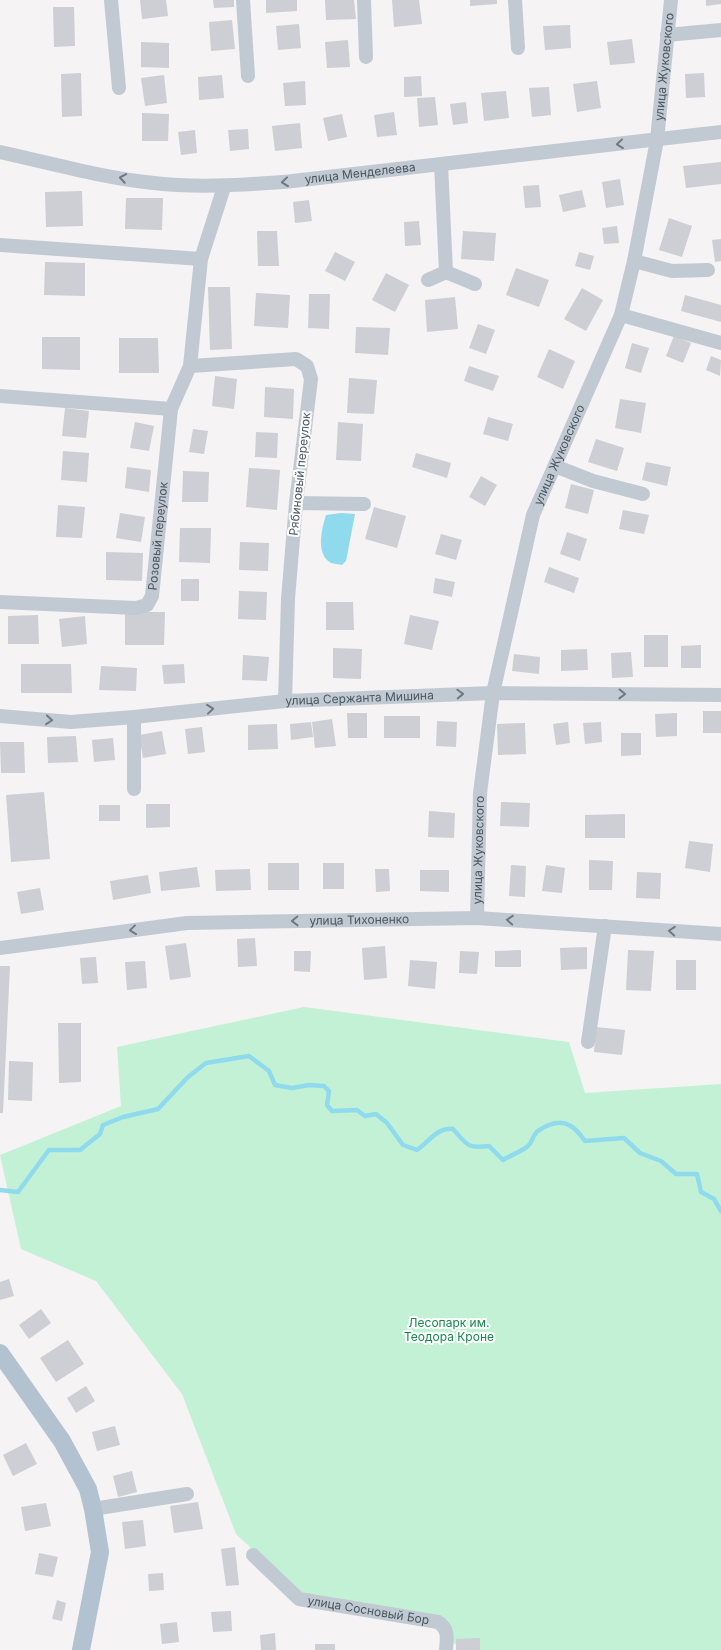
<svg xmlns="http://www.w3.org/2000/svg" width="721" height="1650" viewBox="0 0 721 1650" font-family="Inter,sans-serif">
  <rect width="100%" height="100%" fill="#f5f3f3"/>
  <!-- green -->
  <path fill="#c3f1d5" d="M304,1007L569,1042L585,1093L721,1084V1650H462L419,1613L306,1599L236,1534L182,1394L96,1281L21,1249L0,1155L121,1106L117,1047Z"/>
  <!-- water -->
  <path fill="#90daee" d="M341,513L355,514L346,561L342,565C339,564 334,564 331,563C315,554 322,528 326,515Z"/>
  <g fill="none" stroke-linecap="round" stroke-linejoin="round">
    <!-- stream -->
    <path stroke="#90daee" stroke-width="4.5" d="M0,1190L18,1192L49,1150H80L100,1134L103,1125L123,1117L158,1109L188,1077L206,1063L249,1056L269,1071L275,1085L292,1088L309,1085L324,1086L329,1091L327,1105L332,1111L357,1110L365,1116L376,1114L387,1123L403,1145L417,1150C429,1142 437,1127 453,1129C467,1144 466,1149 489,1146L503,1160C511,1155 521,1152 528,1146C532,1143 532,1137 536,1133C539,1129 545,1127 549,1125C566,1118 576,1128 585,1141L624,1138L640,1153L661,1161L676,1174H697L701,1192L714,1199L721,1211"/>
  </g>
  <!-- building -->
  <path fill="#cdcfd5" d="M140,0H166L168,16L142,19Z
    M213,0H234V7L214,8Z
    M266,0H297V11L266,13Z
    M325,0H354L356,19L326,20Z
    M392,0H419L422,24L394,27Z
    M470,0H497V4L470,6Z
    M706,0H721V4L706,6Z
    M53,7H74L75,46L54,47Z
    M232,20L235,49L211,51L209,22Z
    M299,24L301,48L278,50L276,26Z
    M570,25L571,48L545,50L543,26Z
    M632,39L635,63L610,65L607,42Z
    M348,40L350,67L327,68L325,42Z
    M141,42L169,43V68L141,67Z
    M81,73L82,116L62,117L61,74Z
    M704,73L705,97L686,98L685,74Z
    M164,75L167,103L145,106L141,78Z
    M222,75L224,98L199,100L198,77Z
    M421,76L422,96L404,97V77Z
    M305,81L306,105L285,106L283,83Z
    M597,81L601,108L577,112L573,84Z
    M549,87L551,115L532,117L529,88Z
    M506,91L509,118L484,121L481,93Z
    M435,97L438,125L419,127L417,98Z
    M466,102L468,123L453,125L450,104Z
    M394,112L397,135L377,137L374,115Z
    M142,113L169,114L168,141H142Z
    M342,114L347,137L328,141L323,118Z
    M300,123L302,148L275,151L272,126Z
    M248,129L249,149L230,151L228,130Z
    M195,130L197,153L181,155L178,132Z
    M721,162V184L686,188L683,166Z
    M620,179L624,205L606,208L602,182Z
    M539,185L541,207L525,208L523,186Z
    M582,190L586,207L563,212L559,195Z
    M82,191L83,226L46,227L45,192Z
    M126,198H163L162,230L125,229Z
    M309,200L312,221L295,223L293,202Z
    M669,218L692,226L682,257L659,250Z
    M419,221L421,245L405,246L404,222Z
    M617,226L619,243L604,244L602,228Z
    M257,231H277L279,266H258Z
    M463,231L496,233L494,261L461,259Z
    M721,239V261L715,262L712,240Z
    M335,252L355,262L345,281L325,271Z
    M579,252L594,256L590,270L575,266Z
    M45,262L85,263V296L44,295Z
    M516,268L549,280L539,307L506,295Z
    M386,273L409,285L395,312L372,300Z
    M208,287H230L232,349L210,350Z
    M582,288L603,300L586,331L564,319Z
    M256,293L290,295L288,328L254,326Z
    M309,294H330L329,329L308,328Z
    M685,295L721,305V322L681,311Z
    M455,297L458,329L427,332L425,300Z
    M478,324L495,330L486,354L469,348Z
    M356,327L390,328L388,355L355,353Z
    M674,336L691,343L683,363L666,356Z
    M42,337H80V370L42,369Z
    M119,338H158L159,373H119Z
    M632,343L649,348L641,373L625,368Z
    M549,349L575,361L563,389L537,377Z
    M711,356L721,360L720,376L706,370Z
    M469,366L499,376L493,391L464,381Z
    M215,376L237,379L234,409L212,406Z
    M349,378L377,380L374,414L347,413Z
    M265,387L294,389L293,419L264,417Z
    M620,399L646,403L641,433L615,428Z
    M65,408L89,411L86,438L62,436Z
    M488,417L513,424L508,441L483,434Z
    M135,422L154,426L149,451L130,448Z
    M338,422L363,424L361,461L336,460Z
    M193,429L208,431L204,454L189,452Z
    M256,432L278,433L277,458L255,457Z
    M596,439L624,448L617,471L588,462Z
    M63,451L89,453L87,482L61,480Z
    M416,453L451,463L447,478L412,467Z
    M646,462L671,467L667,486L642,480Z
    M127,467L151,470L149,492L125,488Z
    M249,468L280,470L277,510L246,507Z
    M183,471L209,472L208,502H182Z
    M481,476L497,485L485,506L469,497Z
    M571,484L594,490L588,514L565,508Z
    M58,505L85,507L82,538L56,537Z
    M374,507L406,516L397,548L365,539Z
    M623,510L649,515L644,534L619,529Z
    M120,513L145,517L141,542L116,538Z
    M180,528H211L210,563L179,562Z
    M567,532L587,539L580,561L560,554Z
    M441,534L462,540L456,560L435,554Z
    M240,542L269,543L268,571L239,570Z
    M106,552L143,553L142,581L106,580Z
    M549,567L579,578L574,593L544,582Z
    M435,578L455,582L452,597L433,593Z
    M181,579H199V601H181Z
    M239,591L267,592L266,620L238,619Z
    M326,602H353L354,630H326Z
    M125,612H165L164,645H125Z
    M38,615L39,644H8V616Z
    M410,615L439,621L432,650L404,644Z
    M85,616L87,644L62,647L59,619Z
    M644,635H668V667H644Z
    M701,645V668H681V646Z
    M333,648L362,649L361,679L333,678Z
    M587,649L588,670L561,671V650Z
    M631,652L633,677L612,678L611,653Z
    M514,654L540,657L539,674L512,671Z
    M243,655L269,657L267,681L242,680Z
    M21,664H71L72,693H21Z
    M184,664L185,683L164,684L162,665Z
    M101,666L137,668L136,691L99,690Z
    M703,711H721V733H703Z
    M347,713H367V738H348Z
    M677,713V736L656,737L655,714Z
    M384,716H420V738H384Z
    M332,719L336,746L315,748L312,722Z
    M437,721L457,722L456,747L436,746Z
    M311,722L313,737L291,740L290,724Z
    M568,722L570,743L556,745L553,724Z
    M601,722L602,742L585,744L583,723Z
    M525,723L526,754L498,755L497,724Z
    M277,724L278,749L248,750V725Z
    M202,727L205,752L188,754L185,729Z
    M162,731L166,754L143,758L139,735Z
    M621,733H641V755L621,756Z
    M76,736L78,762L48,763L47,737Z
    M113,738L115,760L94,762L92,740Z
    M0,742H24L25,773H1Z
    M44,792L50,859L11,862L6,795Z
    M501,802L530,803L529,827L500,826Z
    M146,804H170V827L146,828Z
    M99,805H120V821H99Z
    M429,811L455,813L454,838L428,837Z
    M625,814V838H585V815Z
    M689,841L713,844L710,872L685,868Z
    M589,860L613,861L612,890H589Z
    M268,863H299V890H268Z
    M323,863H344V889H323Z
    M511,865L526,866L525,897L509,896Z
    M546,865L565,868L562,893L542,891Z
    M197,867L200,887L161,891L159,872Z
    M250,869L251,890L216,891L215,870Z
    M375,869H389L390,891L376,892Z
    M420,870H449V892L420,891Z
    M637,872L661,873L660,899L636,898Z
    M148,875L151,893L113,900L110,881Z
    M40,888L44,910L21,914L17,892Z
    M255,938L257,966L238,967L237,939Z
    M186,943L191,977L170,980L165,946Z
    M385,946L387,978L364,980L362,948Z
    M587,947V969L561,970L560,948Z
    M521,950V967H495V951Z
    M628,950L654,951L651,991L626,990Z
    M294,951H311L310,972L294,971Z
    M460,951L479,952L477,974L459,973Z
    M96,957L98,983L82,984L80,958Z
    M410,960L437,962L435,989L408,986Z
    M676,960H696V990H676Z
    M145,961L147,988L127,990L125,962Z
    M0,966H10L3,1113H0Z
    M58,1023H81V1082L59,1083Z
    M596,1027L625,1030L622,1055L594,1052Z
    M9,1061L33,1062L32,1101L8,1100Z
    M9,1279L14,1296L0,1300V1282Z
    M41,1309L51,1323L29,1339L19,1325Z
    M68,1340L84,1364L56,1382L40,1358Z
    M86,1386L95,1401L76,1413L67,1398Z
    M115,1426L120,1445L97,1451L92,1432Z
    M26,1443L37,1464L13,1476L3,1455Z
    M132,1471L137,1492L118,1497L113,1476Z
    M198,1502L203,1529L174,1533L170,1506Z
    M46,1503L51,1526L25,1531L21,1507Z
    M143,1520L146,1546L125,1549L122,1522Z
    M235,1547L239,1585L226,1586L221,1549Z
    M39,1553L58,1557L53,1577L35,1574Z
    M163,1573L164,1590L149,1591L148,1574Z
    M57,1600L66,1603L62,1621L52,1619Z
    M231,1611L232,1631L213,1632L211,1612Z
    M177,1622L179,1642L162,1644L160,1624Z
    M275,1633L276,1650H261L260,1635Z
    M480,1638V1650H456V1639Z
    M315,1644H335V1650H315Z"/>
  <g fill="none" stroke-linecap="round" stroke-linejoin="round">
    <!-- minor -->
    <g stroke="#c1cad2" stroke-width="14">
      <path d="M111,0L119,88"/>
      <path d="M243,0L248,76"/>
      <path d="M364,0L366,57"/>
      <path d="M515,0L518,48"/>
      <path d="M667,35L721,30"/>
      <path id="s1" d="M0,152C51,163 102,178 154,183C197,188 240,185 284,182L721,132"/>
      <path d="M0,245L201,259"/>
      <path d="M634,261L672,271L708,270"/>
      <path d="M446,272L475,284"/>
      <path d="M428,280L446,272L441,164"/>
      <path d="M621,315L721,343"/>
      <path d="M190,366L296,359L307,366L311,379L296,503L288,599L285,701"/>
      <path d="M0,396L171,409"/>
      <path d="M555,466L593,481L643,494"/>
      <path d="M296,503L364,504"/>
      <path id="s2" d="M0,602L136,608L147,605L152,596L171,409L190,366L201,259L224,187"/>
      <path id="s3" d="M0,716L71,722L134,717L285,701L493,693L721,695"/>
      <path d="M134,717V789"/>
      <path id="s4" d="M477,918L480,793L493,693L533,515L621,315L634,261L657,140L671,0"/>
      <path id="s5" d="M0,948L187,923L477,918L721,934"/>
      <path d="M588,1042L605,926"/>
      <path d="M93,1509L187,1494"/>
      <path id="s6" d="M253,1555L299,1599L438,1622C449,1629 447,1638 446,1650"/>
    </g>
    <!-- major -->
    <path stroke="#b3c2d1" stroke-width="18" d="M0,1353L62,1441L88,1489L93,1509L100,1552L81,1650"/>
  </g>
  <!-- one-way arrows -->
  <defs><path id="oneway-chevron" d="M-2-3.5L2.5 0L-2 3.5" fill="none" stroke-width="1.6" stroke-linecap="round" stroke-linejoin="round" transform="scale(1.25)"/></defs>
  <g stroke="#6e7983">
    <use href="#oneway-chevron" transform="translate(620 144) rotate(174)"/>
    <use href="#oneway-chevron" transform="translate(123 178) rotate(-170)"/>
    <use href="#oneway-chevron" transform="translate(285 182) rotate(174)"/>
    <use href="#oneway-chevron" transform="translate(460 694) rotate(-2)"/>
    <use href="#oneway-chevron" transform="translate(622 694) rotate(1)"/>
    <use href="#oneway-chevron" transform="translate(210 709) rotate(-6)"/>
    <use href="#oneway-chevron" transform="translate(49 720) rotate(5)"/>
    <use href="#oneway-chevron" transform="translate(510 920) rotate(-176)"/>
    <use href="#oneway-chevron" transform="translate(295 921) rotate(179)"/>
    <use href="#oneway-chevron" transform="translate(133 930) rotate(173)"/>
    <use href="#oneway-chevron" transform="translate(672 931) rotate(-176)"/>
  </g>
  <g text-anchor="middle" stroke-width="4" stroke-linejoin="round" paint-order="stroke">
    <!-- street labels -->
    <g font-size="12" fill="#4a5661" stroke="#fff">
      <text dy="4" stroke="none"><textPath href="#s4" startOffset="879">улица Жуковского</textPath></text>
      <text dy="4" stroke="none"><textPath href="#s1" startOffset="364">улица Менделеева</textPath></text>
      <text dy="4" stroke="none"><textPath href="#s4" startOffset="474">улица Жуковского</textPath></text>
      <text transform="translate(300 474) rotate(-84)" y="4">Рябиновый переулок</text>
      <text dy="4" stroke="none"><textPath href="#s2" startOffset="218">Розовый переулок</textPath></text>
      <text dy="4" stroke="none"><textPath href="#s3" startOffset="361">улица Сержанта Мишина</textPath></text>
      <text dy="4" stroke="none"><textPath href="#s4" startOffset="68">улица Жуковского</textPath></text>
      <text dy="4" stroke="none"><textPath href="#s5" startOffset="361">улица Тихоненко</textPath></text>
      <text dy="4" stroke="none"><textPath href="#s6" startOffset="134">улица Сосновый Бор</textPath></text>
    </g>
    <!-- park labels -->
    <g font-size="12" fill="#17864f" stroke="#fff">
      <text x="449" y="1327">Лесопарк им.<tspan x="449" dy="14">Теодора Кроне</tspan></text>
    </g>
  </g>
</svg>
